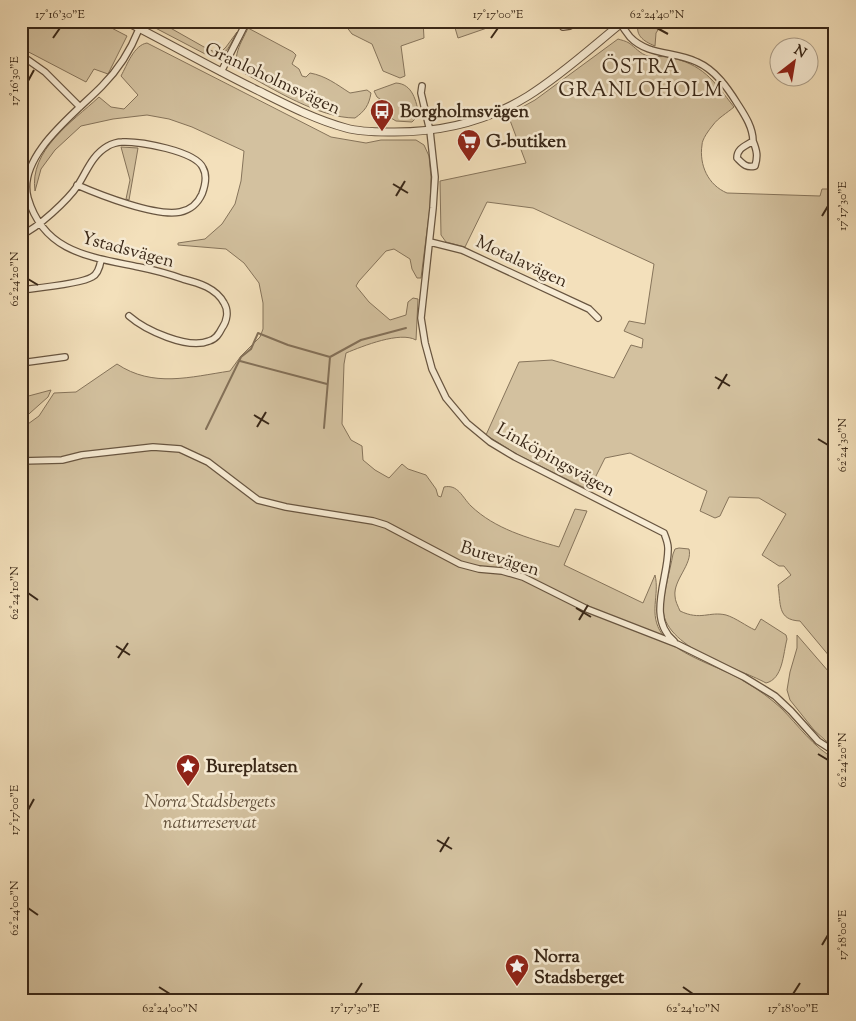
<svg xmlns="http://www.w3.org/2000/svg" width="856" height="1021" viewBox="0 0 856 1021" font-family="'Sorts Mill Goudy',serif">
  <rect width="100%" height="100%" fill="#f3e0bb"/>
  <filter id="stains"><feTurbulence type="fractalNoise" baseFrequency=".004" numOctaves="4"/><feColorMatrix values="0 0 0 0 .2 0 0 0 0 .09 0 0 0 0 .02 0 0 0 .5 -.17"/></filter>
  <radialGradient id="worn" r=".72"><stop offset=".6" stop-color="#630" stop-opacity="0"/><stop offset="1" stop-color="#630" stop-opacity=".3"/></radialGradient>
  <!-- green -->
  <path fill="#d3c19f" stroke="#86745b" d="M21,21H98L127,36L108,74L94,69L86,82L21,48Z
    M142,21H158L204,47L219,54L226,47L237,32C229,46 227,58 209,56Z
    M342,21H423L424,38L401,46L405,76L400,78L383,71L372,44L352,34Z
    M453,21H486L487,28L458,38Z
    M639,21H664L656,33L655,46C643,41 634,35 639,21Z
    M248,28L293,52L296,55L292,64L299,69L302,76L306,77L310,73C326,76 336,84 350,93L367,90L371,93C369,105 365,111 355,118C319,118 273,89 242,72C229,59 242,42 248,28Z
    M618,39C621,40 626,41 629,43C635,47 640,54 648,56C654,57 661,56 668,57C703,64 713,80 734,107C727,113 718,118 713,125C709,130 702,139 702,145C699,165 708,185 727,193L820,196L822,189H835V476L832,477L828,504L835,501V663L800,621C777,620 781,604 778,585L791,575L784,566H779L762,555L786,514L759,498L729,497L720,516L715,518L700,511L707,491L630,453L605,458L589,490L518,455L486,435L519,362L552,360L614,378L631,345L642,348L643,339L624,331L629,321L645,324L654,264L533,208L487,202L465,247L446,242L441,235L440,181L526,163L508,115L535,100Z
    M147,43L331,137L366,143L381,140H416L424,145L429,156L431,177L430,207L421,278H417L412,269L410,259L394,249L386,251L359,281L356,286L369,302L390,320L406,315L408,302L413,298L418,299L416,340C400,331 363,346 346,353L344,364L342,424L351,440L362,446L363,460L375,470L389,478L402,464L408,469L426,475L436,489L438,496L441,497L444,487C458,484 462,497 471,506C495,529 528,538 559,547L575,509L587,511L564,565L643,603L655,575C660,595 648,614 662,634C679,657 723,667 747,683C759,690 771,699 781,708C799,726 813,747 835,759V1000H21V429L39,416L54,393L76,392L117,364C153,388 190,377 230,371L241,356L260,337L263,329V303L259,283L244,263L226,249L178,245V243L205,239L222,224L235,204L241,181L244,151L192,127L169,119L147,115L113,119L81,126L55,150L41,169L35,191C29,150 72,122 99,97L111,107L124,109L138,95L121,76C127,65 134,45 147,43Z
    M396,83C413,84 416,101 419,115L412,122L396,121L391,118L390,106L377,97L374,91Z
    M121,147L138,148L129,200L126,199L130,180Z
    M51,390L48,397L21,421V398Z
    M679,548L689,549C693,564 673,580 675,596C675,601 678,606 680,611C701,621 709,611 726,615C736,618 746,626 755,630L761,619L786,635L787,639C783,654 783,679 766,683C737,667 662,648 663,607C664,590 670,571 673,554L675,549Z
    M797,635L835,679V745L826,741L814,730L790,700L787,690L790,672L797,648Z"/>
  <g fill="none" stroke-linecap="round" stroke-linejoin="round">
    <!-- stream -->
    <path stroke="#837058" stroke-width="2" d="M240,361L327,384
      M324,428L330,357L361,340L406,328
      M206,429L241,357L251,349L258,333L288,345L330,357"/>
    <!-- minor casing -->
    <g stroke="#685540" stroke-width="8">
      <path id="minor" d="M619,21C622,26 626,32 630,37C648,56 675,51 697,62C715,70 727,87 737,103C744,114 753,127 753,141C746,146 737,148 737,158C743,164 746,168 755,166C758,156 757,151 753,141
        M563,27L570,26L576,21
        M21,55L45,72L80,107
        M221,72L247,21
        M422,86L421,93L430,131L435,177L433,208L421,318L425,343L432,369L446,398L467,423L490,442L515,457L664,533C666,538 668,543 668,548C669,577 646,618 674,641
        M21,235C38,228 68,200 78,185C87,171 92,155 108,146C111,144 118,142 122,142C139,141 196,151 203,168C207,175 205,186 202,194C198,203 190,210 180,212C156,217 100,195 77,185
        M430,242L462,250L589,309L598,318
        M21,290C37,288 81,284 92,277C98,274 100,266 101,260
        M129,316C145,330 188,350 209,341C216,339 219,334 222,328C227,321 229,311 224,303C216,288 199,283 183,279C169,274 154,270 139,267C91,257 44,253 28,198C16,156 77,112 102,86C118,70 131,49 139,29
        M21,363L65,357
        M21,461L62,460L82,455L153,447L180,449L208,462L258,500L286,507L373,521L386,525L460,564L479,569L502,571L523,577L587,609L677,644L744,677L775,696L791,711L818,741L835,752"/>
    </g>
    <!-- tertiary casing -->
    <g stroke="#685540" stroke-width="9">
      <path id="tertiary" d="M125,21C170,44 214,69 259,91C287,105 316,120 346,128C360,132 374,132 388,132C437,133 486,122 528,96C563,74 593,46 624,21"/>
    </g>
    <!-- minor -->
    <use href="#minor" stroke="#f7ebd3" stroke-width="5.5"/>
    <!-- tertiary -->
    <use href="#tertiary" stroke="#f7ebd3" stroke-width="7"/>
  </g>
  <!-- ticks -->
  <path fill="none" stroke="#392717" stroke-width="2" d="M657,28L668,34M53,38L60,28M491,38L498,28M28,81L34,70M393,184L408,193M396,196L405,181M822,216L828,206M28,279L38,285M715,377L730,386M718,389L727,374M254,415L269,424M257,427L266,412M818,439L828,445M28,593L38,600M576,608L591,617M579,620L588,605M116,646L130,655M118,658L128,643M818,754L828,760M28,810L34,799M437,840L452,849M440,852L449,837M28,908L38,915M822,945L828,935M159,987L170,994M683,987L693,994M355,994L362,983M793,994L800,983"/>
  <!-- icons -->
  <defs>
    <g id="bus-pin" transform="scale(1.25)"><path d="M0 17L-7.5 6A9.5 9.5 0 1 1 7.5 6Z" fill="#8f2418" stroke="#f7ebd3"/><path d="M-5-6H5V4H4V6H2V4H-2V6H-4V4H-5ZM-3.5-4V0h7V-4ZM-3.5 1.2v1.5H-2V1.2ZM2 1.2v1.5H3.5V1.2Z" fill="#fff"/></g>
    <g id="supermarket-pin" transform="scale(1.25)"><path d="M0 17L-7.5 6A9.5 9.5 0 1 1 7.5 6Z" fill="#8f2418" stroke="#f7ebd3"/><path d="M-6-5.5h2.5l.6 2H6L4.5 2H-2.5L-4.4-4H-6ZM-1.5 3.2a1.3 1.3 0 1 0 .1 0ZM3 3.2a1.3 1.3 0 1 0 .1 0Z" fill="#fff"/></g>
    <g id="sight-pin" transform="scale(1.25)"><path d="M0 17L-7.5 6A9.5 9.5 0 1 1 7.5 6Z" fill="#8f2418" stroke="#f7ebd3"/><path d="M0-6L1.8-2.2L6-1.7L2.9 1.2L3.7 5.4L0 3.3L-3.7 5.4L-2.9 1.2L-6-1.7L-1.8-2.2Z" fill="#fff"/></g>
  </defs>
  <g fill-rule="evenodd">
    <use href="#bus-pin" x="382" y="111"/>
    <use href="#supermarket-pin" x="469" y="141"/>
    <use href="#sight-pin" x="188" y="766"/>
    <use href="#sight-pin" x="517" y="966"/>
  </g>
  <g text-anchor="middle" stroke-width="5" stroke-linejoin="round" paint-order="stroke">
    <!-- street labels -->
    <g font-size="18" fill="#392717" stroke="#f7ebd3">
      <text transform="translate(273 78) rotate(25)" y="6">Granloholmsvägen</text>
      <text transform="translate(128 249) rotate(15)" y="6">Ystadsvägen</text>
      <text transform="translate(522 261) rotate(25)" y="6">Motalavägen</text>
      <text transform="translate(556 459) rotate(29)" y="6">Linköpingsvägen</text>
      <text transform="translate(500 558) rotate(17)" y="6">Burevägen</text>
    </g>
    <!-- poi labels -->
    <g font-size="18" font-weight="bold" fill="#392717" stroke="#f7ebd3" text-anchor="start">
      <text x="400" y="117">Borgholmsvägen</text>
      <text x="486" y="147">G-butiken</text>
      <text x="206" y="772">Bureplatsen</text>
      <text x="534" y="962">Norra<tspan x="534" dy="21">Stadsberget</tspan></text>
    </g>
    <!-- park labels -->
    <g font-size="18" font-style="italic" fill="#604e39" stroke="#f7ebd3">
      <text x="210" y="807">Norra Stadsbergets<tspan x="210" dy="21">naturreservat</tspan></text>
    </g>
    <!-- quarter labels -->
    <g font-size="20" letter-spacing="1" fill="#392717" stroke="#f7ebd3">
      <text x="641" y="73">ÖSTRA<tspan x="641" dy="23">GRANLOHOLM</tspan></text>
    </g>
  </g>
  <!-- margin -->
  <rect width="856" height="1021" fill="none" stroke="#f3e0bb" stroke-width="55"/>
  <!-- north arrow -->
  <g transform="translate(794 62) rotate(31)"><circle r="24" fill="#f7ebd3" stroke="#ab9d88"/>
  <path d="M0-4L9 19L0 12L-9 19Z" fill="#8f2418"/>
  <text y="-8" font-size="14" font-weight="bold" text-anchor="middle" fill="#392717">N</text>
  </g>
  <rect x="28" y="28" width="800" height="966" fill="none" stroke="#392717" stroke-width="2"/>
  <g font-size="12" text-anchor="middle" fill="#392717">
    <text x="60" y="18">17°16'30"E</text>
    <text x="498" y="18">17°17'00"E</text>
    <text x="657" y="18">62°24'40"N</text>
    <text transform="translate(14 81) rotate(-90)" y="4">17°16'30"E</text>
    <text transform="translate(842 206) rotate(-90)" y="4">17°17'30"E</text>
    <text transform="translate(14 279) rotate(-90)" y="4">62°24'20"N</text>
    <text transform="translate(842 445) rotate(-90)" y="4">62°24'30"N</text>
    <text transform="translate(14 593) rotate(-90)" y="4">62°24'10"N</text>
    <text transform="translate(842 760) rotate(-90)" y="4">62°24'20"N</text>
    <text transform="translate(14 810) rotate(-90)" y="4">17°17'00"E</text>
    <text transform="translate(14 908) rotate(-90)" y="4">62°24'00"N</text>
    <text transform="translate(842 935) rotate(-90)" y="4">17°18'00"E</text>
    <text x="170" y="1012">62°24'00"N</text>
    <text x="355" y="1012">17°17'30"E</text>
    <text x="693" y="1012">62°24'10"N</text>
    <text x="793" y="1012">17°18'00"E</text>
  </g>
  <rect width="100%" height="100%" filter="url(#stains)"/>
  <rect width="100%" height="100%" fill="url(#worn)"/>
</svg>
